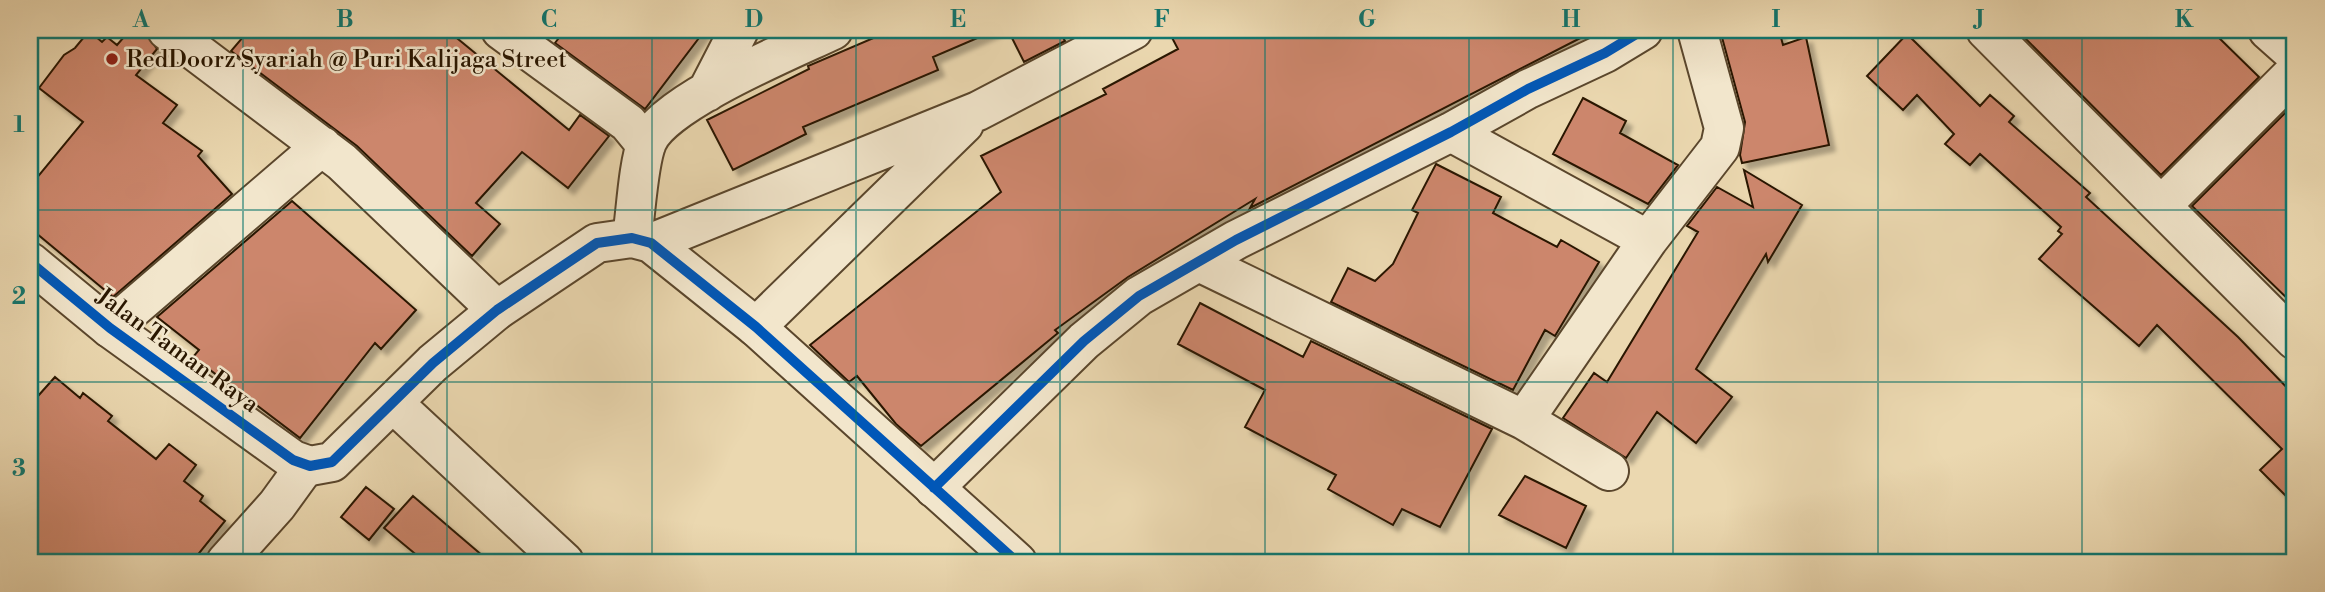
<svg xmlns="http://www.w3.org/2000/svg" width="2325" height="592" viewBox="0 0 2325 592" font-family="'Libre Bodoni',serif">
  <defs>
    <filter id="shadow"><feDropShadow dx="6" dy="6" stdDeviation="2" flood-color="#0004"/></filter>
  </defs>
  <rect width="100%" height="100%" fill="#ebd8b0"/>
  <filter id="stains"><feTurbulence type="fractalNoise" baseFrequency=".00286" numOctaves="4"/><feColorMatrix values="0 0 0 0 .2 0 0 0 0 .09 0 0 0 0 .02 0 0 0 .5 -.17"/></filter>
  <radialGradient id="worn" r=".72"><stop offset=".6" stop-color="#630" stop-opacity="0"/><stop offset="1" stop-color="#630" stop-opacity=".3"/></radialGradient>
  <!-- building -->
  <path fill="#cc866c" stroke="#291600" stroke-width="2" filter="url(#shadow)" d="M130,30H144L157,49L136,75L177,105L163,123L202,151L198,156L232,194L113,297L30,228V186L83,122L39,88L64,55L75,48L89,31L102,42L107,37L117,45Z
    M249,30H447L569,130L580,115L609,136L568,188L522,152L476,203L500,224L472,256L357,146L231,51Z
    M565,30H705L645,109L555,43Z
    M892,30H996L933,57L938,70L803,127L806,134L733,170L707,120L809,69L808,66Z
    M1008,30H1059L1065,41L1024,62Z
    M1168,30H1596L1250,208L1255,199L1128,277L1055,330L1058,333L921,446L896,424L857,376L849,382L810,345L1001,192L981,156L1106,94L1103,89L1178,49Z
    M1720,30H1779L1783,45L1806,37L1829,145L1742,163L1740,155L1745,122Z
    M2017,30H2211L2259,77L2161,175Z
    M1907,34L1980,106L1990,95L2014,116L2009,122L2090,193L2086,197L2238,337L2295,396V505L2260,470L2282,449L2157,325L2139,346L2039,259L2062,234L2058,231L2061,227L1980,154L1970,165L1945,144L1954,134L1917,95L1903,110L1867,76Z
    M1583,98L1626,121L1620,133L1678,165L1648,204L1553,154Z
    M2289,109L2295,114V306L2192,206Z
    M1436,164L1501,197L1493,213L1557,247L1561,240L1599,262L1555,336L1545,330L1513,390L1331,302L1348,268L1375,281L1393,264L1418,213L1412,210Z
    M1744,170L1802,205L1768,262L1766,254L1696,369L1732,397L1696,443L1657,412L1626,458L1563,418L1594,373L1607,382L1698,232L1687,226L1717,187L1753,207Z
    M292,201L416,310L381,349L375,343L300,438L193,357L199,350L157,317Z
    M1200,303L1303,357L1311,341L1492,429L1440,527L1402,509L1393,525L1328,489L1336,475L1245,427L1265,390L1178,344Z
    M55,377L80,398L83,393L112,416L108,421L156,459L169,444L196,465L184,481L203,496L200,501L225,521L192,562H40L30,554V405Z
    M1525,476L1586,506L1566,548L1499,515Z
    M366,487L394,509L369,540L341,517Z
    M413,496L456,533L490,562H425L384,528Z"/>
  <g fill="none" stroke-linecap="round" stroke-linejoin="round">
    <!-- minor casing -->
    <g stroke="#5a462c" stroke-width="42">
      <path id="minor" d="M167,30L342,162L497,310
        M501,30L628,123L646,145
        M1986,30L2161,206L2295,72
        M2268,30L2295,54
        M707,92L739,30
        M1451,132L1648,240
        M2161,206L2295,340
        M632,238C636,212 638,164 647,142C664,102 791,50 833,30
        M651,243L978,111L1133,30
        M1199,262L1524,420
        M756,327L964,124
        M110,328L322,146
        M393,403L564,562
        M1609,471L1524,420L1648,240L1720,147L1724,128L1697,30
        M934,488L1084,341L1139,296L1236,240L1451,132L1528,89L1605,53L1643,30
        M226,562L277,505L306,465"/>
    </g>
    <!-- tertiary casing -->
    <g stroke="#5a462c" stroke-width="42">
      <path id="tertiary" d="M30,262L110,328L293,460L310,466L332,462L433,363L497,310L597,243L632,238L651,243L756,327L1017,562"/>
    </g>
    <!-- minor -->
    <use href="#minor" stroke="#f2e6cc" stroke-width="38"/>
    <!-- tertiary -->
    <use href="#tertiary" stroke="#f2e6cc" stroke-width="38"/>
    <!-- cycleway casing -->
    <g stroke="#f2e6cc" stroke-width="15">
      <path id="cycleway" d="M30,262L110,328L293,460L310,466L332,462L433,363L497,310L597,243L632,238L651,243L756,327L1017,562
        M934,488L1084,341L1139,296L1236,240L1451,132L1528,89L1605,53L1643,30"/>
    </g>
    <!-- cycleway -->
    <use href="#cycleway" stroke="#0057b8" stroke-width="10"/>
  </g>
  <!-- grid -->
  <path fill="none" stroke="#0f766e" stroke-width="2" stroke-opacity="0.55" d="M243,30V562M447,30V562M652,30V562M856,30V562M1060,30V562M1265,30V562M1469,30V562M1673,30V562M1878,30V562M2082,30V562M30,210H2295M30,382H2295"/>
  <!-- markers -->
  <circle fill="#8f2418" stroke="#f2e6cc" stroke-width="2.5" cx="112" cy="59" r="7"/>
  <g text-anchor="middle" stroke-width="5" stroke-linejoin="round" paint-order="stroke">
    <!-- poi labels -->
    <g font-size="24" fill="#291600" stroke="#f2e6cc" text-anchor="start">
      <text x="126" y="67">RedDoorz Syariah @ Puri Kalijaga Street</text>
    </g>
    <!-- street labels -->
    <g font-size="24" fill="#291600" stroke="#f2e6cc">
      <text transform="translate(178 350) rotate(36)" y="8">Jalan Taman Raya</text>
    </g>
  </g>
  <!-- margin -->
  <rect width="2325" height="592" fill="none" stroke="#ebd8b0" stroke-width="77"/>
  <rect x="38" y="38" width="2248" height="516" fill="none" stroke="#0f766e" stroke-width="2.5"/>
  <g font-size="23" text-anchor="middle" font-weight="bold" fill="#0f766e">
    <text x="141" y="27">A</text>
    <text x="345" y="27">B</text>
    <text x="549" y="27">C</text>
    <text x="754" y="27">D</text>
    <text x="958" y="27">E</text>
    <text x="1162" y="27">F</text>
    <text x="1367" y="27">G</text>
    <text x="1571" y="27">H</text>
    <text x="1776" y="27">I</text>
    <text x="1980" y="27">J</text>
    <text x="2184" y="27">K</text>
    <text x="19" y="132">1</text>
    <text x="19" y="304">2</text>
    <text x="19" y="476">3</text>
  </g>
  <rect width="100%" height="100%" filter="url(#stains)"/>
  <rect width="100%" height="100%" fill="url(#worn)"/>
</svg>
